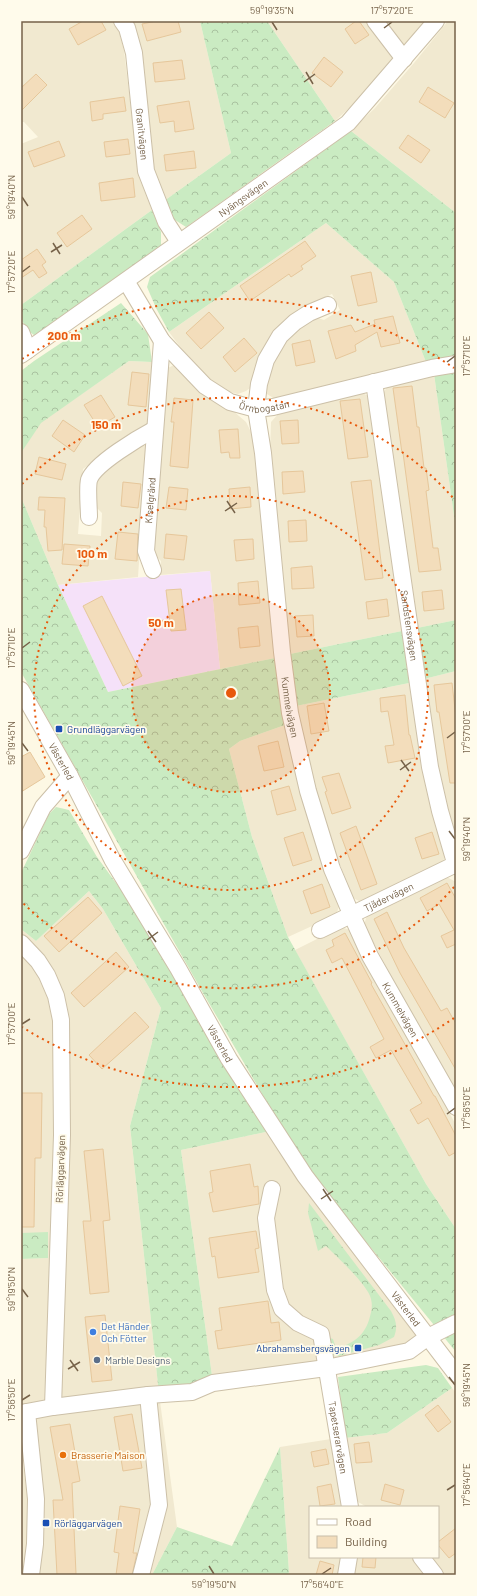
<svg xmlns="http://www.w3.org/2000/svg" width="477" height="1596" viewBox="0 0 477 1596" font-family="Barlow,sans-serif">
  <defs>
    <pattern id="forest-crowns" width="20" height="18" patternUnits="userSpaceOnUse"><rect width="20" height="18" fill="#caebc2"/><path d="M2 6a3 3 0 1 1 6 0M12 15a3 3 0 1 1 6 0" fill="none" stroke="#a9c2a0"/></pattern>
  </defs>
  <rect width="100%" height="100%" fill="#fdf8e4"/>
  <!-- residential -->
  <path fill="#f1e9d0" d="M21,21H112L119,30L124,51L134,132L143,184L152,210L21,305V144L38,137L24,122H21Z
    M129,21H200L231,153L164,201L153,169Z
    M267,21H368L395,58L367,92L335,121Z
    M382,21H425L402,49Z
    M448,21H456V213L351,131L375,108L414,63Z
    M326,223L394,282L426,362L275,399L267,394L265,388L272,365L286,339L301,326L315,317L324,320L340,310L332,294L299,311L277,328L268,342L250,388L246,391L238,394L230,392L211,381L192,363L169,332Z
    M129,361L152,362L147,424L83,469L78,534L101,536L102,513L93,504L94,486L104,469L136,446H147L138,577L58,585L21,497V453L40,423Z
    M174,365L201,391L232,410L246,422L253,436L275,658L220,669L210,571L160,575L161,561L150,550L166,369Z
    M434,374L456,530V620L417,628L383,394L389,383Z
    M360,392L371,397L402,631L290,654L270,454L271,422L281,411Z
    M456,671V837L437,769L424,679Z
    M409,683L424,770L446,854L442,864L361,902L353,898L326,828L314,785L296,706Z
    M285,725L340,904L336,915L288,937L252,837L229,749L240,741Z
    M445,876L456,882V1097L364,925L367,915Z
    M89,891L103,909L161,1008L130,1126L159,1394L177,1527L152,1575H31L35,1544L21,1410V1259L48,1258V1233H21V929L36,941Z
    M341,927L350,930L456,1125V1229L426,1184L295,950Z
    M275,1130L428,1337L409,1351L213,1383L181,1150Z
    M452,1388L456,1393V1575H442L429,1557H438V1507H367L358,1502L355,1496L345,1438L387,1433Z
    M331,1439L344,1507H310V1557H344L341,1575H288L289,1572L280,1447Z
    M21,1448L28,1504L29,1547L25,1575H21Z
    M357,1557H414L429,1575H354Z"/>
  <!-- education -->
  <path fill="#f5e1f9" d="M210,571L220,669L108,692L58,585Z"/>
  <!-- forest -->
  <path fill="url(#forest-crowns)" d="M200,21H267L335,121L186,227L172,218L164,201L231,153Z
    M351,131L456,213V358L426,362L394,282L326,223L169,332L156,308L147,287L150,277Z
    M152,210L161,232V248L36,336C23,329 21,320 21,305Z
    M121,303L148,334L152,362L129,361L41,423L21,453V371L34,361Z
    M456,370V530L434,374Z
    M21,497L58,585L108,692L275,658L285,725L240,741L229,749L252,837L288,937L426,1184L456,1229V1352L305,1167L203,993L21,672Z
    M456,620V671L424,679L417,628Z
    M402,631L409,683L296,706L290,654Z
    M56,807L69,810L97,857L178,968L275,1130L181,1150L213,1383L159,1394L130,1126L161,1008L103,909L89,891L36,941L21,929V873L49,814Z
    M309,1203L391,1311C396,1320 398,1327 394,1337L379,1345L339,1356L333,1355L330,1348V1338L333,1339L336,1349C352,1343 363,1338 369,1320C371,1313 373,1307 371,1299C368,1285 337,1257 326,1246L318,1251L308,1213Z
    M48,1232V1258L21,1259V1233Z
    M426,1365L438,1368L452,1388L387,1433L345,1438L338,1377Z
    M280,1447L289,1572L288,1575H152L177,1527L232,1546Z"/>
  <!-- building -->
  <path fill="#f3ddbb" stroke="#e6c79b" d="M83,21H101L106,30L78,45L69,29Z
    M156,21H178L181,32L147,41L142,24Z
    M356,21H359L369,35L355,44L345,29Z
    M324,57L343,72L331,87L312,73Z
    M182,60L185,79L155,82L153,63Z
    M36,74L47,85L21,111V88Z
    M428,87L454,103L445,118L419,102Z
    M124,97L126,111L103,114V119L92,121L90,102Z
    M189,101L194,129L175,132L174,121L160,123L157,106Z
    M408,135L430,150L421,163L399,148Z
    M128,139L130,154L106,157L104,142Z
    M59,141L65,156L34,167L28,152Z
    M194,151L196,168L166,171L164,155Z
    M133,178L135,197L101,201L99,183Z
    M82,215L92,229L67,247L57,233Z
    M305,241L316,256L301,266L303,269L291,277L289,274L250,301L240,286Z
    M37,249L46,262L42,265L47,273L39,278L33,270L21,278V260Z
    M371,272L377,302L358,306L351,276Z
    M209,312L224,328L201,349L186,333Z
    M393,316L400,343L381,347L377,332L355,345L356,351L336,359L328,331L351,325L355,332L375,324L374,320Z
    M244,338L257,353L235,372L223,357Z
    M310,340L315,362L296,366L292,344Z
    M132,372L149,374L146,407L128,405Z
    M412,386L417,427H419L424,468H426L429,490L426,491L433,548H438L441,570L419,572L403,453H402L393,388Z
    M101,395L115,417L98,427L84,405Z
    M174,398L193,400L188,468L170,466L174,422H171Z
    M360,399L368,457L348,459L340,401Z
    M63,420L85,435L74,452L52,436Z
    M298,420L299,443L282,444L280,421Z
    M238,429L240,458H230L229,452L221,453L219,430Z
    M39,457L66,464L62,480L35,474Z
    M303,471L305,492L283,494L282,472Z
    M371,480L383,578L365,580L351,482Z
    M123,482L141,484L138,508L121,506Z
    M169,487L188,489L186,510L166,508Z
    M250,487L251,507L230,509L229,489Z
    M39,497L65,498L62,550L48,551L46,527H44L45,510H38Z
    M306,520L307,541L289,542L288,521Z
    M118,532L138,534L137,561L115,559Z
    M166,534L187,536L184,560L164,558Z
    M253,539L254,559L236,561L234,540Z
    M64,544L90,546L88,566L62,564Z
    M312,566L314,588L292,589L291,568Z
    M258,581L260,603L239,605L238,583Z
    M181,589L186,630L171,631L166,590Z
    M442,590L444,609L424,611L422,592Z
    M102,596L142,676L123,686L83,606Z
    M387,599L389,616L368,619L366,602Z
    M313,615L314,636L297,637L295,616Z
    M258,626L260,646L240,648L238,628Z
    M452,683L456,718V783H450L439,712H437L434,685Z
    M405,695L409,735H410L415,758L388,763L385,746L394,745L388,711L381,712L380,698Z
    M324,703L329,731L311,734L307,706Z
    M278,741L284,767L264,771L258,746Z
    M30,752L45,777L21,792V757Z
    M339,773L351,808L332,814L325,792L327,791L322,777Z
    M289,786L296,810L277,815L271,791Z
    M356,826L377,884L361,890L340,833Z
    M303,832L312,860L293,866L284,838Z
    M432,832L439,854L422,859L415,838Z
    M447,883L456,899V944L447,948L441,936L454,930L439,904L427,911L420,898Z
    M322,884L330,907L311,914L303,891Z
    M88,897L102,913L59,952L44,936Z
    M387,912L404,948L441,1011L447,1008L456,1024V1070L400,973L374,919Z
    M345,933L372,983L371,984L434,1096H435L456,1136V1152L449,1156L428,1118L418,1124L410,1110L422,1103L391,1050L376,1058L370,1047L384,1039L342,958L332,963L326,950L334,946L332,940Z
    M116,952L129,967L84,1007L71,993Z
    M135,1012L149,1027L102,1069L89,1055Z
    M21,1093H42L41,1158H35L34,1227H21Z
    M103,1149L110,1220L103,1221L109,1292L90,1294L83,1221H91L84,1151Z
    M250,1164L254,1187L258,1186L259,1204L213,1212L209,1193L213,1192L210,1171Z
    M256,1231L259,1248L255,1249L259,1272L218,1278L215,1256L212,1257L209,1238Z
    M268,1301L271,1323L279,1322L281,1340L218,1349L215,1331L222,1330L219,1308Z
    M105,1315L112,1380L92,1382L85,1317Z
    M438,1405L451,1422L438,1432L425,1415Z
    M132,1414L142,1468L123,1471L114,1417Z
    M70,1424L80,1481L72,1483L76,1574L57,1575L53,1500H63L50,1427Z
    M369,1442L372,1462L356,1463L354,1444Z
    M326,1449L329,1464L314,1467L311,1452Z
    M331,1484L335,1504L320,1506L317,1487Z
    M385,1484L404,1490L400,1505L381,1500Z
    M120,1506L140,1509L133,1553H137L132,1575H116L119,1553L114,1552Z
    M456,1528V1553L449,1558L438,1545V1542Z
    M363,1557H376L375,1568L362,1567Z
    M320,1561L334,1565L332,1575H316Z"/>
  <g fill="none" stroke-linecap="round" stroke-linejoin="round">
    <!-- minor casing -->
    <g stroke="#ccc0a8" stroke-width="18">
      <g id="minor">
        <path id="s1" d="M122,21L127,28L134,53L146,171L166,222L179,242"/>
        <path d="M375,21L404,59"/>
        <path id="s2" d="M126,281L162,341L205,386L230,402L256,409L273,407L432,368L456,364"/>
        <path id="s3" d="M328,305L309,313L295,322L280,336L266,360L259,384L256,409L263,453L282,652L290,713L308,791L332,869L352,916L370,956L456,1107"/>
        <path d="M21,332L28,350"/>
        <path id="s4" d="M21,355L348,123L436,21"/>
        <path id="s5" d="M374,382L430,767L440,811L456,866"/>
        <path d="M89,517C89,508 87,488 89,480C94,464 140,437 155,429"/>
        <path id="s6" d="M153,570L146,551L162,341"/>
        <path id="s7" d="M21,690L70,776L112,859L178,968L229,1059L305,1176L456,1374"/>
        <path d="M21,851L43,807L70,776"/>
        <path id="s8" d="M320,930L456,864"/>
        <path d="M21,943L38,961L47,975L56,996L61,1020L62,1135L53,1407"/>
        <path id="s9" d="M272,1189L266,1218L275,1290L282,1309L298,1323L321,1334L350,1507"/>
        <path d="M27,1412L36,1499L35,1544L31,1575"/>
        <path d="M21,1413L53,1407L148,1395L192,1392L213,1383L326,1368L409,1351L428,1337L456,1323"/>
        <path d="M421,1557L435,1575"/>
        <path d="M141,1575L159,1505L148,1395"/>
        <path d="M346,1575L349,1557"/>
      </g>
    </g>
    <!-- minor -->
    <use href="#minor" stroke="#fff" stroke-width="16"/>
  </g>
  <!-- ticks -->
  <path fill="none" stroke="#766249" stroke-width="1.5" d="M272,22L277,30M384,28L392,22M306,72L313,84M304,82L315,74M22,197L28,206M53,243L60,254M51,252L62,245M22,272L30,266M447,362L455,356M227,501L235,513M225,511L237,503M22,648L30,642M447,738L455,732M22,743L28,751M401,760L409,771M400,770L411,762M449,831L455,839M148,931L156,942M147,940L158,932M22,1024L30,1019M447,1114L455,1108M323,1189L331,1201M321,1199L333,1191M22,1289L28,1297M70,1360L78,1371M68,1369L80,1362M449,1377L455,1385M22,1400L30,1395M447,1490L455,1485M209,1566L214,1574M322,1574L331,1568"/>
  <!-- distance rings -->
  <circle cx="231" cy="693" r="99" fill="#e8590c" fill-opacity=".12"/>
  <g fill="none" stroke="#e8590c" stroke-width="2" stroke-dasharray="2 4">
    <circle cx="231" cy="693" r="99"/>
    <circle cx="231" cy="693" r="197"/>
    <path d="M454 887A296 296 0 0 1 22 902M22 484A296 296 0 0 1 454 499"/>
    <path d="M454 1018A394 394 0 0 1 22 1027M22 359A394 394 0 0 1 454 368"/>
  </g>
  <!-- markers -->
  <g fill="#1a4fb4" stroke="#fffbeb" stroke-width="1.5">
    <rect x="55" y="725" width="8" height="8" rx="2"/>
    <rect x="354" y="1344" width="8" height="8" rx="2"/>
    <rect x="42" y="1519" width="8" height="8" rx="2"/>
  </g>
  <circle fill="#3f7fe0" stroke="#fffbeb" stroke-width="1.5" cx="93" cy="1332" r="4"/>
  <circle fill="#5c6f8a" stroke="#fffbeb" stroke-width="1.5" cx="97" cy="1360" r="4"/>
  <circle fill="#e8710a" stroke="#fffbeb" stroke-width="1.5" cx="63" cy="1455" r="4"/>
  <g text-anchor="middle" stroke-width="3.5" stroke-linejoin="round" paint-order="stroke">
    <!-- street labels -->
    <g font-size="10" fill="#766249" stroke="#fffbeb">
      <text dy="4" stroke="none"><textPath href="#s1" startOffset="116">Granitvägen</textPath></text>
      <text dy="4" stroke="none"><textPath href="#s4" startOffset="272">Nyängsvägen</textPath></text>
      <text dy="4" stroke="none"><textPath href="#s2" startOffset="197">Örnbogatan</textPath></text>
      <text dy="4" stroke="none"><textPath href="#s6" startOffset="71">Kiselgränd</textPath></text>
      <text dy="4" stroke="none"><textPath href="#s5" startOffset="246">Sandstensvägen</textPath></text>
      <text dy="4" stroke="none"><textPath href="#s3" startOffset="436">Kummelvägen</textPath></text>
      <text dy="4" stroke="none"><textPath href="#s7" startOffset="82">Västerled</textPath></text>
      <text dy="4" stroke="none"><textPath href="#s8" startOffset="76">Tjädervägen</textPath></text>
      <text dy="4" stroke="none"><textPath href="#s3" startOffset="760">Kummelvägen</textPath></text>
      <text dy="4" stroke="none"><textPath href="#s7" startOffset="406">Västerled</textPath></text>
      <text transform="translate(60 1169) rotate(-88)" y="4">Rörläggarvägen</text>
      <text dy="4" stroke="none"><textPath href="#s7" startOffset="730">Västerled</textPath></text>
      <text dy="4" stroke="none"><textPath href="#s9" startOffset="274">Tapetserarvägen</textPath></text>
    </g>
    <!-- transit labels -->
    <g font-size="10" fill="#164399" stroke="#fffbeb" text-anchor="start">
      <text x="67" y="733">Grundläggarvägen</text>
      <text x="350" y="1352" text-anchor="end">Abrahamsbergsvägen</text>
      <text x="54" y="1527">Rörläggarvägen</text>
    </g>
    <!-- shop labels -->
    <g font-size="10" fill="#366cbe" stroke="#fffbeb" text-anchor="start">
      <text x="101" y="1330">Det Händer<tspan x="101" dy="12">Och Fötter</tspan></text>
    </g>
    <!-- service labels -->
    <g font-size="10" fill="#4e5e75" stroke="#fffbeb" text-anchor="start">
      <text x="105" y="1364">Marble Designs</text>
    </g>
    <!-- food labels -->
    <g font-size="10" fill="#c56008" stroke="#fffbeb" text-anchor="start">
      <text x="71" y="1459">Brasserie Maison</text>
    </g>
  </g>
  <circle cx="231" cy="693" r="6" fill="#e8590c" stroke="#fffbeb" stroke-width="2"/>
  <g font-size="12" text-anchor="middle" font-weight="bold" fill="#e8590c" stroke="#fffbeb" stroke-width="3.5" stroke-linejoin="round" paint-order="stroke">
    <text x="64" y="340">200 m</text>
    <text x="106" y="429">150 m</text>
    <text x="92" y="558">100 m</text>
    <text x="161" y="627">50 m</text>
  </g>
  <!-- border -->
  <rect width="477" height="1596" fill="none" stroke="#fffbeb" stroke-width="44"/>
  <!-- legend -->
  <rect x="309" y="1506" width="130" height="52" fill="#fffbeb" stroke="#c8beaa"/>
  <rect x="317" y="1519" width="20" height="6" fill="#ffffff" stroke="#c8beaa"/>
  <text x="345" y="1526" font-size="12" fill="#766249">Road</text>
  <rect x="317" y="1536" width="20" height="12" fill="#f3ddbb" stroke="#c8beaa"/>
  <text x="345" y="1546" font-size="12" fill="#766249">Building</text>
  <rect x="22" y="22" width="433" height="1552" fill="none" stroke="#766249" stroke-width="1.5"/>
  <g font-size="10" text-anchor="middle" fill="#766249">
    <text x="272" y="14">59°19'35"N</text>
    <text x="392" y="14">17°57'20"E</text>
    <text transform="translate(11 197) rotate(-90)" y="4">59°19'40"N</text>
    <text transform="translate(11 272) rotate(-90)" y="4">17°57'20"E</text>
    <text transform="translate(466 356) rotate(-90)" y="4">17°57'10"E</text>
    <text transform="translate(11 648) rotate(-90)" y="4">17°57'10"E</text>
    <text transform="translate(466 732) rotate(-90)" y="4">17°57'00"E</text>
    <text transform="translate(11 743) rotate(-90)" y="4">59°19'45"N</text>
    <text transform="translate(466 839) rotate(-90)" y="4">59°19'40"N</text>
    <text transform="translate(11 1024) rotate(-90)" y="4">17°57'00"E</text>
    <text transform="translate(466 1108) rotate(-90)" y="4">17°56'50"E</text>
    <text transform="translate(11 1289) rotate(-90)" y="4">59°19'50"N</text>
    <text transform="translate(466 1385) rotate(-90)" y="4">59°19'45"N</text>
    <text transform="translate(11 1400) rotate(-90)" y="4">17°56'50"E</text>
    <text transform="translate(466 1485) rotate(-90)" y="4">17°56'40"E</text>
    <text x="214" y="1588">59°19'50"N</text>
    <text x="322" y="1588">17°56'40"E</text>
  </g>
</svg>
